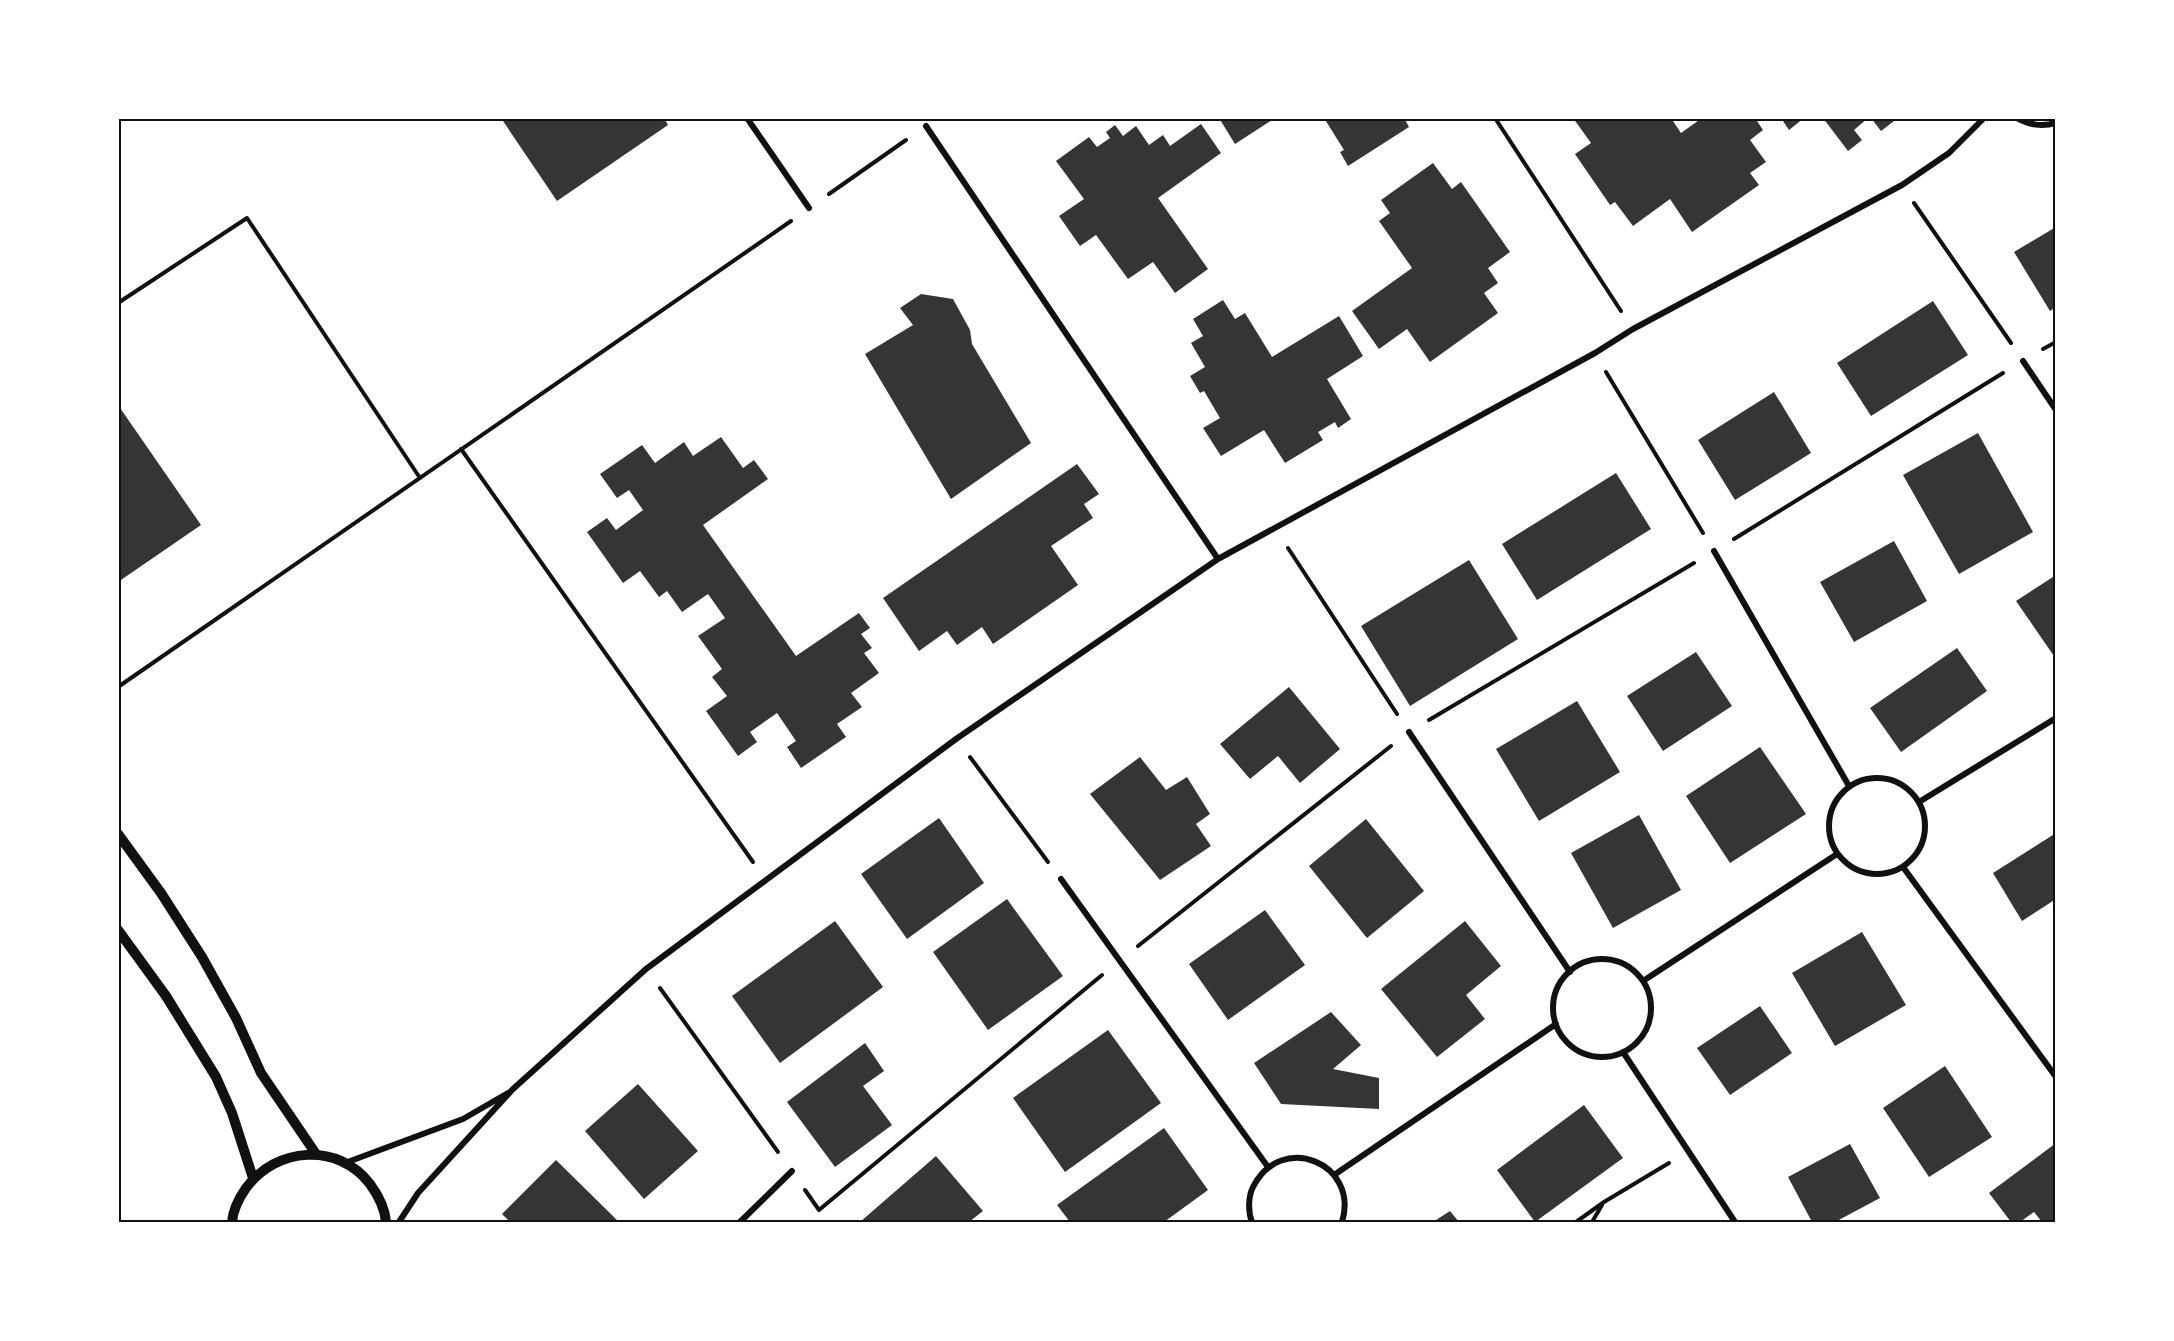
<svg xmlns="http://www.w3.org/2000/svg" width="2174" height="1341" viewBox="0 0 2174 1341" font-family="'Noto Sans',sans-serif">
  <rect width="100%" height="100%" fill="#fff"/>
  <!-- building -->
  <path fill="#353535" d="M501,118H664L668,125L557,201Z
    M1219,118H1275L1235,144Z
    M1324,118H1404L1409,127L1348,166L1340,152L1344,150Z
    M1573,118H1671L1681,133L1702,118H1755L1763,130L1750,140L1766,162L1750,173L1759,185L1692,232L1670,199L1633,226L1615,202L1610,205L1575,154L1591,143Z
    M1781,118H1804L1789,130Z
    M1823,118H1868L1854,130L1862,140L1848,151Z
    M1871,118H1898L1881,131Z
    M1201,124L1221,153L1158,198L1208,269L1175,293L1153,262L1128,279L1096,235L1080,246L1059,216L1084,199L1056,161L1089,137L1097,147L1110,138L1106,132L1115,125L1123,136L1136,126L1149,145L1163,135L1170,146Z
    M1433,163L1452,189L1461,182L1510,252L1488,268L1498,283L1484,293L1498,313L1430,362L1407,329L1379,349L1352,311L1412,268L1379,221L1390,213L1381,200Z
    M2056,227V307L2050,311L2014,252Z
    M921,294L953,299L970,330L972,344L1031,443L951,499L865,354L913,325L900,308Z
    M1223,300L1235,319L1245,313L1272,357L1339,316L1363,356L1327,379L1351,419L1338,428L1335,422L1318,432L1323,440L1285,463L1264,430L1221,456L1203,428L1220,418L1204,391L1200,393L1190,376L1205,367L1191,343L1203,336L1193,319Z
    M1933,301L1968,355L1871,416L1837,363Z
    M1774,392L1811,453L1735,500L1698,440Z
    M118,405L201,525L118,582Z
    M1978,433L2033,532L1959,574L1903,475Z
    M721,437L743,468L754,460L768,479L703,525L796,656L859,613L870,628L861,634L872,648L864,653L879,673L851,693L862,707L837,724L846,737L801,768L787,747L796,741L777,713L750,732L757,742L738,756L706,711L727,696L712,677L722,669L698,636L725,618L708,594L682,612L667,591L659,597L640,571L623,583L587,532L607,518L616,530L643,510L629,490L617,498L600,474L642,445L655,463L684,442L693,456Z
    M1077,464L1099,494L1084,504L1093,518L1051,546L1078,585L993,644L982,627L957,645L947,631L919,651L883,598Z
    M1616,473L1651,529L1537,600L1502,544Z
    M1894,541L1927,601L1854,642L1820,582Z
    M1469,560L1518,639L1410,706L1361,626Z
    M2056,575V659L2016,601Z
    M1957,648L1987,691L1901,752L1870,708Z
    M1696,652L1732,706L1663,751L1627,696Z
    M1289,687L1340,749L1300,783L1278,756L1250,779L1220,744Z
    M1577,701L1620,772L1539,821L1496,749Z
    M1760,747L1806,814L1730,863L1686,796Z
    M1140,757L1166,790L1187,777L1210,814L1196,824L1211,846L1160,880L1090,794Z
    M1639,815L1681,890L1613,928L1571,853Z
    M939,818L984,883L907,939L861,874Z
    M1366,819L1424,891L1367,938L1309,866Z
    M2056,833V899L2022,921L1993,873Z
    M1007,899L1063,976L988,1030L933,952Z
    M1265,910L1305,965L1228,1020L1189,964Z
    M835,921L883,987L780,1063L732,996Z
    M1465,921L1501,966L1466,995L1485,1019L1437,1057L1381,989Z
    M1862,932L1906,1005L1835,1046L1792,973Z
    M1760,1006L1792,1053L1730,1095L1697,1048Z
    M1331,1012L1361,1045L1333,1069L1379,1078V1109L1281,1104L1254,1063Z
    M1108,1030L1161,1103L1065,1172L1013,1098Z
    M865,1043L884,1071L863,1086L892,1125L835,1167L787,1102Z
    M1945,1066L1992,1137L1929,1177L1883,1108Z
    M638,1084L698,1151L644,1199L585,1131Z
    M1584,1105L1623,1158L1535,1222L1497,1170Z
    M1164,1128L1208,1190L1164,1222H1070L1057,1205Z
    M2056,1143V1222H2042L2034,1212L2020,1222H2011L1989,1193Z
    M1850,1144L1880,1198L1835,1222H1812L1788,1177Z
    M936,1156L983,1211L969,1222H860Z
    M556,1160L619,1222H510L502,1214Z
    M1450,1211L1459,1222H1433Z"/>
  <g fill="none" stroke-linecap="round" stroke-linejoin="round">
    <!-- path -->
    <path stroke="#111" stroke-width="4" d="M1495,118L1621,311
      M829,194L906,140
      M1914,203L2011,343
      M118,303L247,218L420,478
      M2043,349L2056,342
      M1606,372L1703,533
      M461,449L753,862
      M1734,539L2003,373
      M1288,548L1397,714
      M118,687L791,221
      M1429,720L1694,563
      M970,757L1048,862
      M1138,946L1391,746
      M660,988L778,1152
      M805,1190L819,1210L1102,975
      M1576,1222L1604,1202L1669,1163
      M1592,1222L1602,1205"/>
    <!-- minor -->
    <path stroke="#111" stroke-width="6" d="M747,118L809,208
      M2017,118C2030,125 2041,127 2056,123
      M926,126L1218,559
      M2023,361L2056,410
      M1714,551L1849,786
      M1409,732L1570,972
      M1829 826a48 48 0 1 1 96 0a48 48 0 1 1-96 0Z
      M1919,802L2056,718
      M1903,867L2056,1077
      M1061,879L1268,1167
      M1553 1008a49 49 0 1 1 98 0a49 49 0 1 1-98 0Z
      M1643,981L1837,854
      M1623,1052L1735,1222
      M345,1163L463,1119L508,1093
      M1334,1175L1556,1024
      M399,1222L418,1193L513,1089L646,969L956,739L1218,559L1595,353L1633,329L1902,185L1949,153L1984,118
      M740,1222L792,1171
      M1252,1222C1248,1212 1248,1197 1253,1187C1281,1131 1360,1163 1342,1222"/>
    <!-- tertiary -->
    <path stroke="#111" stroke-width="10" d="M118,834L161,893L202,957L236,1018L261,1073L316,1154
      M118,930L166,996L216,1077L232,1113L253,1178
      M232,1222C233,1210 239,1198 246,1188C276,1147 338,1142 370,1184C378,1195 385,1209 386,1222"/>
  </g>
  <!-- border -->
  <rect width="2174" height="1341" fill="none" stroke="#ffffff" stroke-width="240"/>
  <rect x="120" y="120" width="1934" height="1101" fill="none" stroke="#111" stroke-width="2"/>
</svg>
